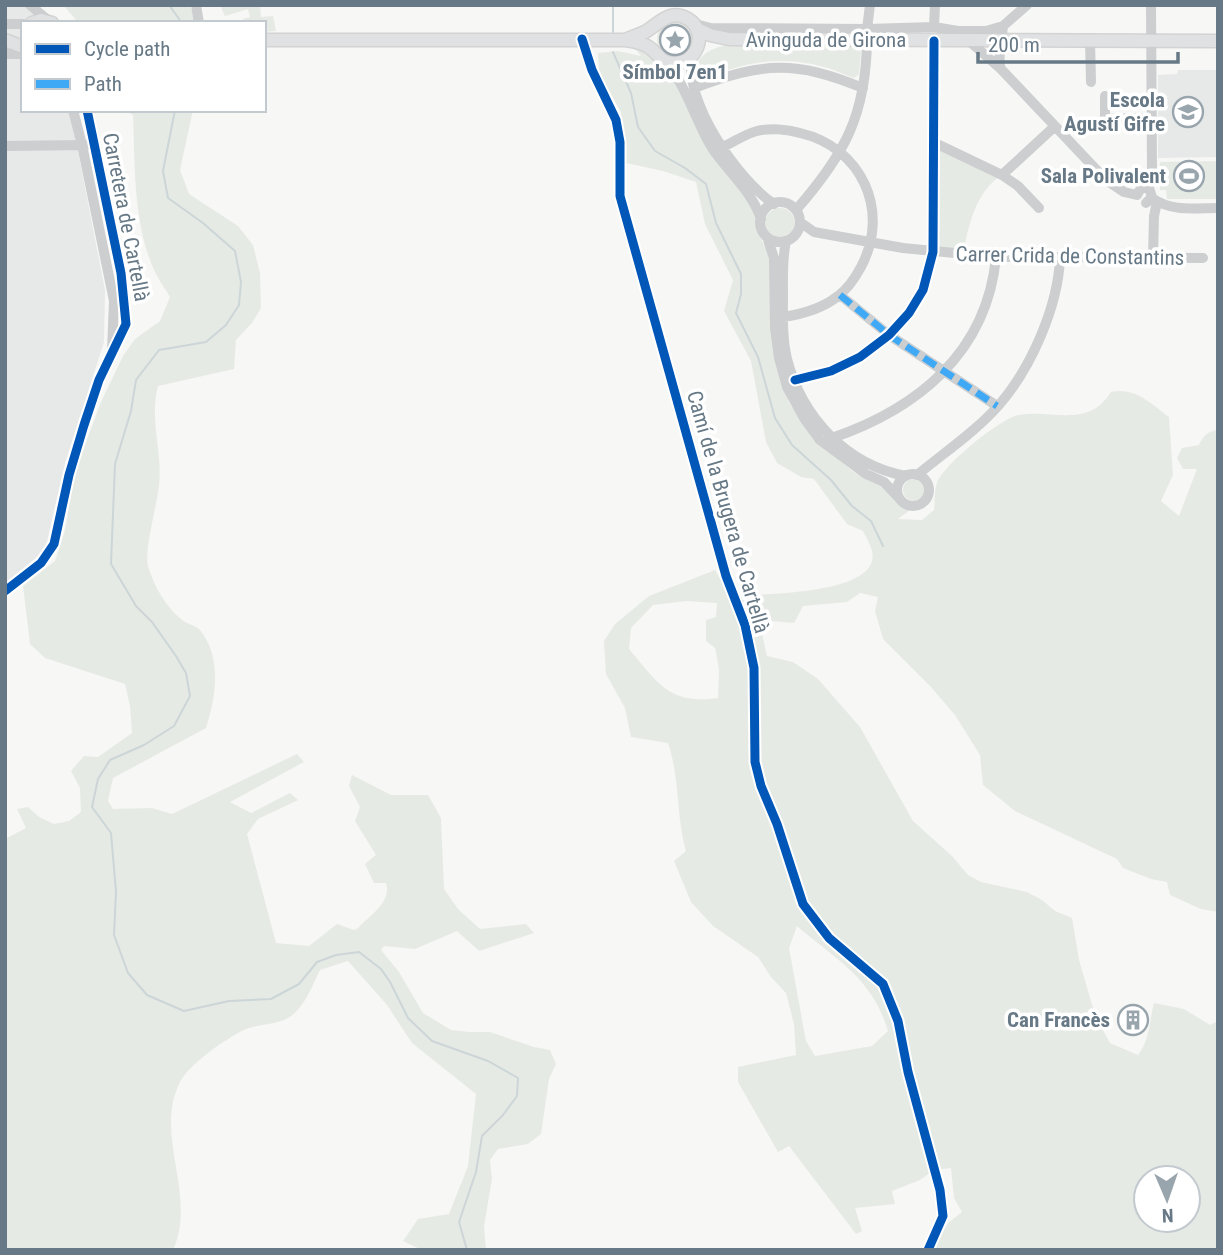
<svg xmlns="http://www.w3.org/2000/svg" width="1223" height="1255" viewBox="0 0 1223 1255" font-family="'Roboto Condensed',sans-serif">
  <rect width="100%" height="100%" fill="#f7f7f6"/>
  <!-- built -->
  <path fill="#e7e8e8" d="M5,5H32L36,16L23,23V110H68L73,126L105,290L104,342L65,463L45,550L5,584Z
    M1178,70H1216L1218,157L1158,158V75L1177,74Z"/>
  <!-- green -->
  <path fill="#e6eae4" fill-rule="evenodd" d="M63,5H189L198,19L196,23L77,21Z
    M220,5H257L258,7L260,5L261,17L273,16L276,31L264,32V23H244L243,19L250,17L248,9L225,16Z
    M657 39a18 18 0 1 1 36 0a18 18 0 1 1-36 0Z
    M630,43L637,44L668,69L712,154L757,212L758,232L769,256L788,401L810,434L824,448L855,473L885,488L900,504L910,510L898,519L922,520L934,510C935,502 934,491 937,483C943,465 1000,419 1018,415C1053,409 1088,429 1111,392C1136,387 1151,404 1169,417L1173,475L1161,501L1179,516L1197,469H1183L1177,458L1182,448L1199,445C1203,436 1208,431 1218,430V912L1201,909L1170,895L1167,882L1151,879L1123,868L1117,859L1015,811L983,785L980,755L955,715L930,686L883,639L875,611L878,597L860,593L847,602L803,606L794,623L759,620L767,656L793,662L818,679L860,727L913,821L952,856L968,875L981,882L1027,892L1042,900L1055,911L1072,918L1079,960L1095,1015L1110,1043L1138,1055C1150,1040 1149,1022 1154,1003L1184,1009L1210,1025L1218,1021V1250H931L948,1223L962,1212L954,1198L951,1168L934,1170L920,1180L892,1191L895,1204L855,1208L862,1231L856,1234L789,1146L778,1152L738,1082V1067L796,1055L794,1024L786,993L771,977L758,957L713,926L691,902L674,861L686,851C676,816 680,778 668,743L631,737L625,708L606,674L604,641L615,624L649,596L715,570L730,596C760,594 863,595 872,561C875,551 867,539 863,531L847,524L814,479L801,477L777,463L766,442L751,361L724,311L733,280L705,224L696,182L663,171L626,163L621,112L599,73L598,53L618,51L641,56ZM687,601L717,603L716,617L706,620V641L715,648L719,669L718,698C669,705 658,683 629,649L631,628L653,605ZM797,926C836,960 872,977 888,1031L872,1046L815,1056L806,1041L789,948ZM1146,1178H1188V1220H1146Z
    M856,45L861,52L859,74L854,78C844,75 834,69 824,67C781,55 741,62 702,81L697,80C691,61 705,51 722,46Z
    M123,110H193L180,170L189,194L238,226L253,245L260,273L261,308L252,323L236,340L234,369L158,386C149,420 163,452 159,486C157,505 144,550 148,566C154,586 165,606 182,620C187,624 195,625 200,630C222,657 216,697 206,728L113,778L108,801L113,809L152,808L172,814L297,754L304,762L230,802L251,813L290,793L298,800L258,819L247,834L276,943L309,946L337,924L354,930L358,928C370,915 392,902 386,883H374L365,864L376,855L355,821L360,807L349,786L352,775L391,795H428L441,818L444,889L458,909L480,929L526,924L534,933L479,951L457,931L415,949L384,946L381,950L399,972L423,1013L451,1030L469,1032H490L534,1047L550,1050L556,1064L549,1079L541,1134L528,1144L498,1149L490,1160L492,1179L484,1226L486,1250H422L403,1241L418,1219L449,1214L468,1166L476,1094L412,1043L387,1005L348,961L320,970C312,986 304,1009 288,1018C276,1025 259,1024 246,1029C228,1037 189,1064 180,1082C153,1135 198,1196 173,1250H5V839L26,828L17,809L28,807L39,817L54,824L69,821L81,812L80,788L71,771L84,756L98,757L132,733L130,706L125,684L45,658L30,644L23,586L55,561L65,530L75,472L101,402L123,356L135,339L160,321L170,297C166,290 160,282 156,274C133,227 135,167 133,115Z
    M933,142L1002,175C976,191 968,226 963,255L933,252Z
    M1218,161V199H1167L1166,190H1160V162Z
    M765 223a15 15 0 1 1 30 0a15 15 0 1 1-30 0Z
    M903 490a11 11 0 1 1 22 0a11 11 0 1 1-22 0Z"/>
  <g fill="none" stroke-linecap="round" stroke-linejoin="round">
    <!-- stream -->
    <path stroke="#ccd5d7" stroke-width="2" d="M169,5L182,23
      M613,5V32
      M613,52L631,93L638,127L655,151L685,168L706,184L716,223L741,274V294L736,313L758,357L775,418L792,445L831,480L852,506L871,521L883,546
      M175,110L163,171L168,198L203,223L235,251L241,282L239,305L226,325L206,342L159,350L136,380L131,411L115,464L111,564L136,606L152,622L176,656L186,673L190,696L174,726L144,745L110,760L98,779L92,807L111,833L116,892L114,935L128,973L147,995L184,1011L229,1001L271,999L299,984L317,962L336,955L359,952L381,969L390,982L408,1018L432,1041L488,1061L518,1078L517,1096L503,1115L482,1136L476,1172L459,1222L467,1250"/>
    <!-- major casing -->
    <g stroke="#d3d3d4" stroke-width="15">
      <path id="major" d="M32,23L41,20L52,23
        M697,29L710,35L729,39L1218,41
        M5,40L23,47
        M264,40H625C634,41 643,43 650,48C658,54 661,62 672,63C696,66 710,32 688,19C670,8 659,24 645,32C638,35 631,37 625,40"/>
    </g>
    <!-- minor -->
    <path stroke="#cccecf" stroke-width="10" d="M30,5L49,21
      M196,5L199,23
      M5,24H23
      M699,25L711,28L867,29L934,27L958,31H986L1003,26
      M934,27L935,5
      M867,29L870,5
      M582,39L592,70L616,120L620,142V196L726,576L745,625L754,668L755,762L761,786L777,824L803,904L829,938L883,984L898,1021L908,1072L940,1190L943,1216L928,1250
      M968,40L1001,69L1106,180L1124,192L1137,195
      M1090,40L1091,82
      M5,54H23
      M692,56C683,101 738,180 774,204
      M666,62C687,87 695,120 712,148C728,172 752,191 761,219
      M1001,69C997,60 1002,37 1003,26L1027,5
      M694,88C763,62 795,60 863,88
      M1105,96V119L1151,118
      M73,110L82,145L114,301L112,350
      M933,142L1002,175L1018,186L1039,208
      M5,146L87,145
      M723,147C734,142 745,134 757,131C770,128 787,129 800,133C861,147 891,210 861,267C855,278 848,289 838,296C822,309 803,314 783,317
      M1002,175L1054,127
      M1149,188L1152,171L1151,5
      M1137,195L1141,188H1149L1152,197L1146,203
      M1152,198C1172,212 1194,208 1218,208
      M760 222a20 20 0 1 1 40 0a20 20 0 1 1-40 0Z
      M796,210C845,154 866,115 867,40
      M800,222L814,232L903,248L996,257L1203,258
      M767,237L774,258L775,328L779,358L787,387L804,418L820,440L866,474L884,482L900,499
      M786,241C782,259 783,277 783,295C783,316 782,338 787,359C802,417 846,465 906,476
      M1153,258L1154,216L1157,202
      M840,295L889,335L997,406
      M795,380L831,371L860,357L889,335L909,313L923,290L933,252L934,41
      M832,438C917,409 987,353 996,257
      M897 490a16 16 0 1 1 32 0a16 16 0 1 1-32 0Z
      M917,475C945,452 975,432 999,405C1031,368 1058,307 1060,258
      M5,591L41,563L54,544L69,475L84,425L99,380L126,324L121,273L87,110"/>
    <!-- major -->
    <use href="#major" stroke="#e0e1e2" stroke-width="12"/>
    <!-- quiet -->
    <path stroke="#3fa9f5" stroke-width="7" stroke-dasharray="14 7" stroke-linecap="butt" d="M840,295L889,335L997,406"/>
    <!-- cycleway casing -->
    <g stroke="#fff" stroke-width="13">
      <path id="cycleway" d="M582,39L592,70L616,120L620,142V196L726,576L745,625L754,668L755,762L761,786L777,824L803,904L829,938L883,984L898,1021L908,1072L940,1190L943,1216L928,1250
        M795,380L831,371L860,357L889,335L909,313L923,290L933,252L934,41
        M5,591L41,563L54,544L69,475L84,425L99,380L126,324L121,273L87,110"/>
    </g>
    <!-- cycleway -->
    <use href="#cycleway" stroke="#0057b8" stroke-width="9"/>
  </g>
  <!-- icons -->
  <defs>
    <g id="sight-ring" transform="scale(1.575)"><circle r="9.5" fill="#fff" stroke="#99a5ad" stroke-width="1.5"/><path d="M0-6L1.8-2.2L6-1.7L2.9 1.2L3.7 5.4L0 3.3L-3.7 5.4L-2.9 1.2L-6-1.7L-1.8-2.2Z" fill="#99a5ad"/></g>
    <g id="school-ring" transform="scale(1.575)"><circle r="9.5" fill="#fff" stroke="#99a5ad" stroke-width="1.5"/><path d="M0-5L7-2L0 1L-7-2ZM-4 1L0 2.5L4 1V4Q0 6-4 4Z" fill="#99a5ad"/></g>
    <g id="stadium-ring" transform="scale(1.575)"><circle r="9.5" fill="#fff" stroke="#99a5ad" stroke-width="1.5"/><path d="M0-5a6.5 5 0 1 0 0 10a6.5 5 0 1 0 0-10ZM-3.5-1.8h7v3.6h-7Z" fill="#99a5ad"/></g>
    <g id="building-ring" transform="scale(1.575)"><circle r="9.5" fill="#fff" stroke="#99a5ad" stroke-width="1.5"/><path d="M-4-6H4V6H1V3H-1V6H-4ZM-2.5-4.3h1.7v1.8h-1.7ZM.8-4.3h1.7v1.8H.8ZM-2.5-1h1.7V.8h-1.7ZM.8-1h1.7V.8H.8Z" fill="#99a5ad"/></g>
  </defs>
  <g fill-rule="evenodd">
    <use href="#sight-ring" x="675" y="40"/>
    <use href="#school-ring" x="1188" y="112"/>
    <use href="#stadium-ring" x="1189" y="176"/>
    <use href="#building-ring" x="1133" y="1020"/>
  </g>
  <g text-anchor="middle" stroke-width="7" stroke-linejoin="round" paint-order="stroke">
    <!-- street labels -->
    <g font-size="21" fill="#677986" stroke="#fff">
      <text x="826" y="47">Avinguda de Girona</text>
      <text transform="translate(126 217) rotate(79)" y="7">Carretera de Cartellà</text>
      <text transform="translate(1070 256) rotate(1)" y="7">Carrer Crida de Constantins</text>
      <text transform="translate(728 512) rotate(74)" y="7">Camí de la Brugera de Cartellà</text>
    </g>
    <!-- poi labels -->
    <g font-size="21" font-weight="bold" fill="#677986" stroke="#fff" text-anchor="end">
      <text x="675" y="79" text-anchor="middle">Símbol 7en1</text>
      <text x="1165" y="107">Escola<tspan x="1165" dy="24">Agustí Gifre</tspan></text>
      <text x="1166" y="183">Sala Polivalent</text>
      <text x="1110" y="1027">Can Francès</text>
    </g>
  </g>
  <!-- border -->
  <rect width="1223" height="1255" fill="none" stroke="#677986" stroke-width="14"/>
  <!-- legend -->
  <rect x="21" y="21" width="245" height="91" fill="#ffffff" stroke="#c2c9cf" stroke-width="2"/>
  <rect x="35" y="44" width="35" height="10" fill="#0057b8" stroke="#c2c9cf" stroke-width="2"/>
  <text x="84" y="56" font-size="21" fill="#677986">Cycle path</text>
  <rect x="35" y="79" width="35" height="10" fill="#3fa9f5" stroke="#c2c9cf" stroke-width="2"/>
  <text x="84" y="91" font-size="21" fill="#677986">Path</text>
  <!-- north arrow -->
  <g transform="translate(1167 1199) rotate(178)"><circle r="33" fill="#ffffff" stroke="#c2c9cf" stroke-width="2"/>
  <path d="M0-5L12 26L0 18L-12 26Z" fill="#99a5ad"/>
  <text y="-10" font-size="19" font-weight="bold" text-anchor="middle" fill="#677986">N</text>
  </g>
  <!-- scale -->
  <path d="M978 52v10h200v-10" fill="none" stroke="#677986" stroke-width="3.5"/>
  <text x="988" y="52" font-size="21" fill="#677986" stroke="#ffffff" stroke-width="5" paint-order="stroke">200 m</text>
</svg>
